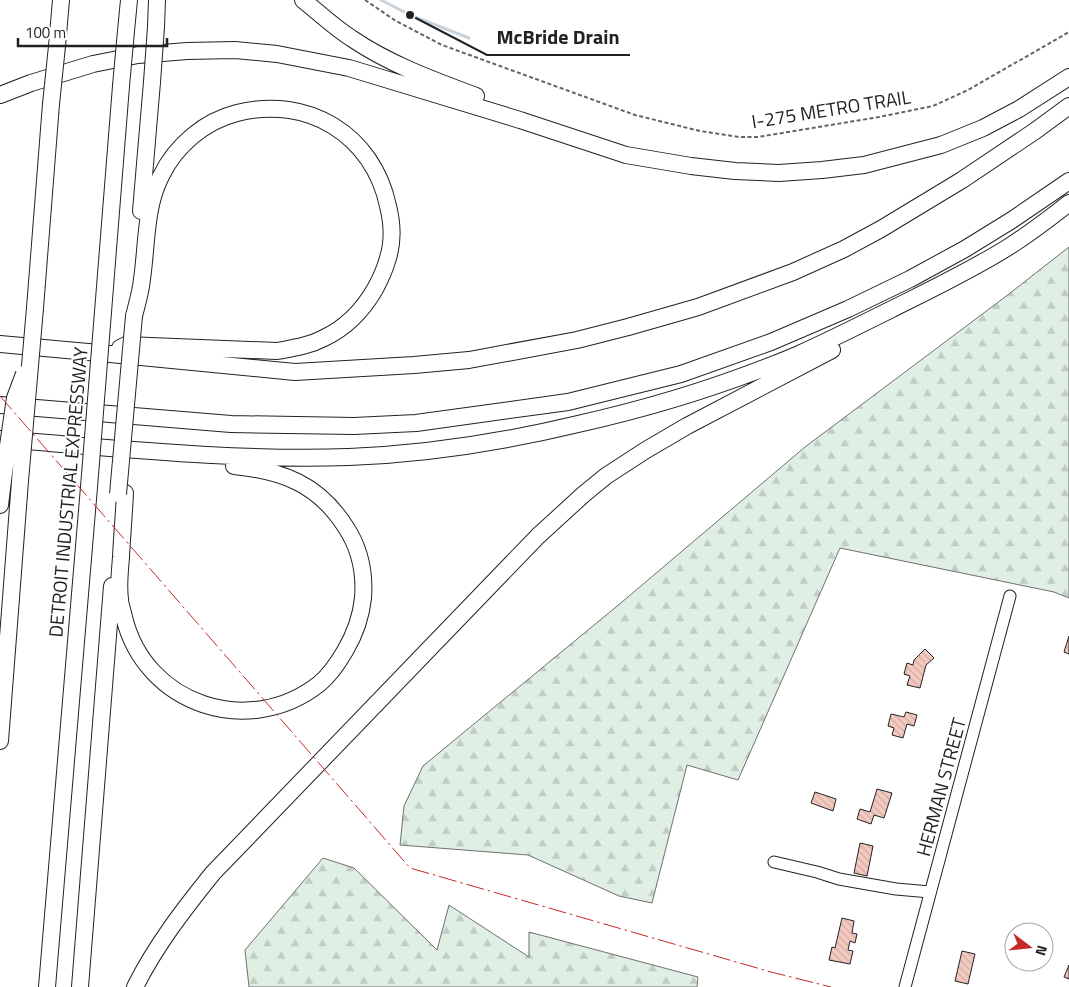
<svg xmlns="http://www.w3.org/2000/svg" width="1069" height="987" viewBox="0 0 1069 987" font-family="'Titillium Web',sans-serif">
  <defs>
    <pattern id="forest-firs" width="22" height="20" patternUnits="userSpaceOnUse" patternTransform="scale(1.25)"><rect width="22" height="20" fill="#e0efe3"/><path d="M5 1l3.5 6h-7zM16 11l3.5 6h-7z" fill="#c0cdc2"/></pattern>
    <pattern id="building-back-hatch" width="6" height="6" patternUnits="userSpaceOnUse" patternTransform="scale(1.25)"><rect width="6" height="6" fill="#f3c9c0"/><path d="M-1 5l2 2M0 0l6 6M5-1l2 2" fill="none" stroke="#d0aca5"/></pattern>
  </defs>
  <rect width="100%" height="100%" fill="#fff"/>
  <!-- forest -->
  <path fill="url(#forest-firs)" stroke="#6f6f6f" d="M1069,247V598L1054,592L840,548L738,780L687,765L652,903L619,896L528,855L400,845L404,806L423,766L622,602L805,447L1005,297Z
    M323,858L354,868L437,950L449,905L529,957V932L698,977L697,987H249L245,950Z"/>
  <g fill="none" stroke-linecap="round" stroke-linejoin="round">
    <!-- stream -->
    <path stroke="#c7d3dd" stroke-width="3" d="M381,0L410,15L469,38"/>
  </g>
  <!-- building -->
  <path fill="url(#building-back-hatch)" stroke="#222" d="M1069,636V654L1064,652Z
    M925,649L934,658L926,665L920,688L907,685L910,676L904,674L907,663L913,665L914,660Z
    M906,712L917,715L914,726L907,724L903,738L892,735L894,728L888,726L891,714L904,717Z
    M877,789L892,793L884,818L874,815L871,824L857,819L860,809L870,812Z
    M815,792L836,799L833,811L811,803Z
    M860,843L873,846L867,876L854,873Z
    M842,918L854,921L852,933L857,934L855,943L850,941L848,950L853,951L850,964L829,960L832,947L835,948Z
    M962,951L975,954L968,984L955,981Z
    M1069,965V979L1064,977Z"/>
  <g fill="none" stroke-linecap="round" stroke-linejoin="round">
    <!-- minor casing -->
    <g stroke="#222" stroke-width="13">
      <path id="minor" d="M774,862L817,872L839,879L896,889L930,892
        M905,987L1010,596"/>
    </g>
    <!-- highway casing -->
    <g stroke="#222" stroke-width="18">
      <path id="highway" d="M303,0C319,13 334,27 351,38C389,64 433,80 476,96
        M156,27L157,0
        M126,31L129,0
        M57,46L61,0
        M0,95L31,83L93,64L138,55L187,51L235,50L277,54L349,68L520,120L626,155L691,166L735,171L779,173L822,170L864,165L941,145L983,128L1019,109L1069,77
        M141,211L152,82
        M35,308L51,104
        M103,312L121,86
        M0,344L110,354L295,372L414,365L469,360L577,340L628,327L698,307L793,272L844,249L881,229L962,180L1035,131L1069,106
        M120,348L126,345L277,351C293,348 309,346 324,338C345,328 363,310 375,289C380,280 385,269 388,258C393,242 392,222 388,206C373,135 308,95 237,113C205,121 176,145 161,176C145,207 147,245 142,279C141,291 137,304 134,316
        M0,405L231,424L354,426L416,423L568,402L681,374L771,342L848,309L910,279L965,249L1012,220L1069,181
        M0,439C116,448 233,461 349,457C426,454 503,442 578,424C654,407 728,384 799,354C830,340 860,325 890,310C930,290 972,270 1010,246C1030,233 1050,218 1069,203
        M125,493C124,514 122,536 121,557C120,571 118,585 120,599C120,605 123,611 124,617C145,705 249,739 319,684C330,675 338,663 345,651C355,634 361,618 363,598C365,572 360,548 345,526C318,484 283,471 234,466
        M0,505L3,480
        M0,741L20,481
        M47,987L89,487
        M80,987L112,586
        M135,987C156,945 184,909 213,873L538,536L584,494L606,476L646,450L687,426L832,350"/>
    </g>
    <!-- path -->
    <path stroke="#646464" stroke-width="2" stroke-dasharray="4 2.5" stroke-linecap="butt" d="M365,0L396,21L442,45L635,115L700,131L739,137H758L879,117L933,106L968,90L1069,32"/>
    <!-- minor -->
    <use href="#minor" stroke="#fff" stroke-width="11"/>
    <!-- highway -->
    <use href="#highway" stroke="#fff" stroke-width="16"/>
    <!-- highway-bridge casing -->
    <g stroke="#222" stroke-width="18" stroke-linecap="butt">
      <path id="highway-bridge" d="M152,82L156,27
        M121,86L126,31
        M51,104L57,46
        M3,480L15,398L24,374
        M20,481L35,308
        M89,487L103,312
        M118,494L134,316"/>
    </g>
    <!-- highway-bridge -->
    <use href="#highway-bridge" stroke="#fff" stroke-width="16"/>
    <!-- power -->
    <path stroke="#c62828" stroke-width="1" stroke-dasharray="18 4 2.5 4" stroke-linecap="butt" d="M0,396L410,868L771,972L831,987"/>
  </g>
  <g text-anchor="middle" stroke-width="4" stroke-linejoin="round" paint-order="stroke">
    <!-- street labels -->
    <g font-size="19" fill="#222" stroke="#fff">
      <text transform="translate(831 109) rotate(-9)" y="7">I-275 METRO TRAIL</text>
      <text transform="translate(68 492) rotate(-85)" y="7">DETROIT INDUSTRIAL EXPRESSWAY</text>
      <text transform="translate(941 787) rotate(-75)" y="7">HERMAN STREET</text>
    </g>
  </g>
  <!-- callouts -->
  <path fill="none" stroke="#222" stroke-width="2" d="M410 15L487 55H630"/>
  <circle fill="#222" stroke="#fff" stroke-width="2" cx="410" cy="15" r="5"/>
  <g font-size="20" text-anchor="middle" font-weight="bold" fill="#222" stroke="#fff" stroke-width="4" stroke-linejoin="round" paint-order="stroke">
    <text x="558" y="44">McBride Drain</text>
  </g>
  <!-- north arrow -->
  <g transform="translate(1029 947) rotate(106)"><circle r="24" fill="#ffffff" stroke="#a7a7a7"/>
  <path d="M0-4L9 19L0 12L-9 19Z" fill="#c62828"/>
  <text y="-8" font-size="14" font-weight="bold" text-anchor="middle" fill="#222222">N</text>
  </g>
  <!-- scale -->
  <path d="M18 38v8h149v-8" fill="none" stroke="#222222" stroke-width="2.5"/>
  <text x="25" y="38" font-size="15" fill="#222222" stroke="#ffffff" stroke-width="4" paint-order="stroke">100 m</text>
</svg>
